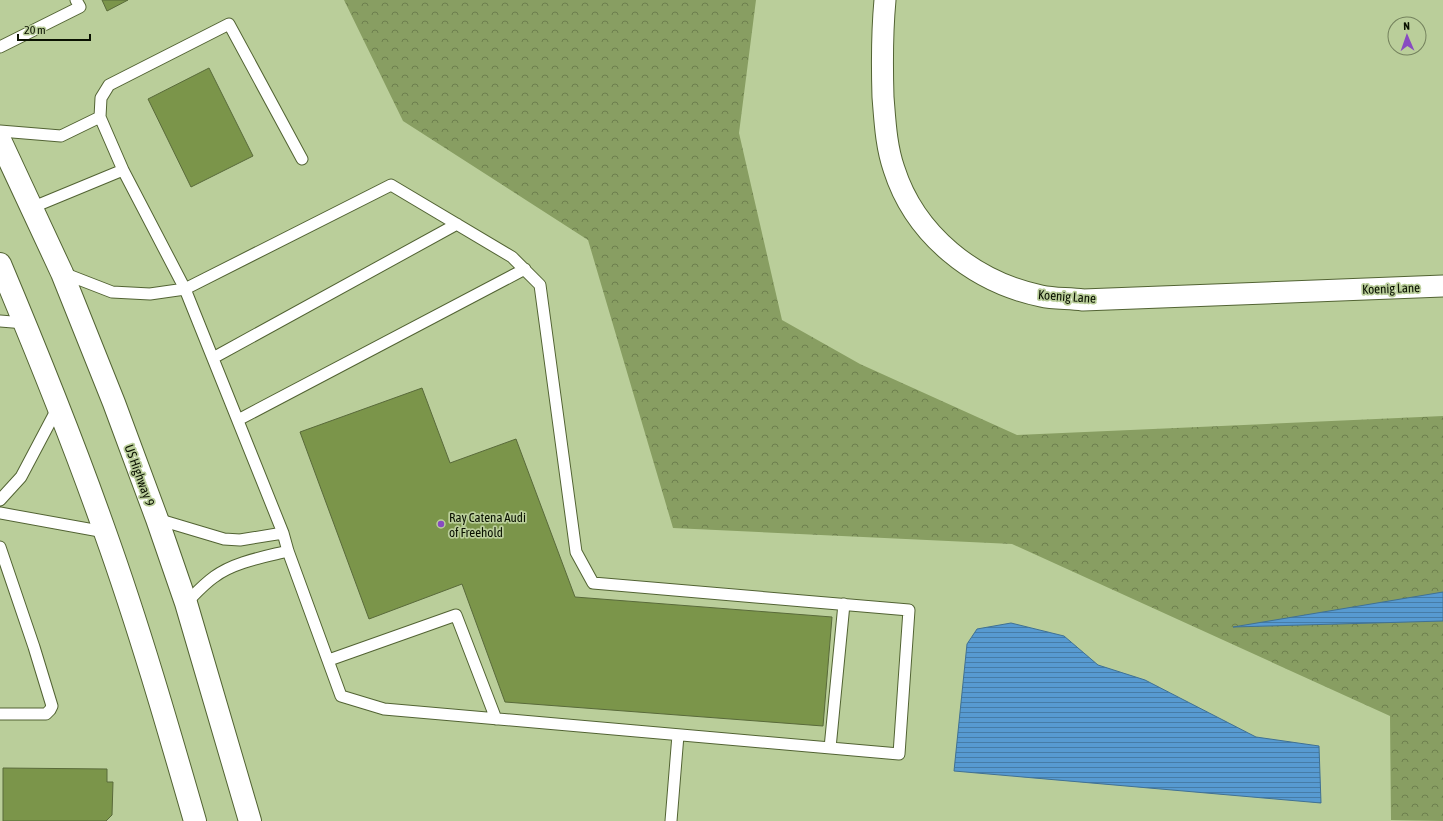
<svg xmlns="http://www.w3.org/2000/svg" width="1443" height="821" viewBox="0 0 1443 821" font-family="'Asap Condensed',sans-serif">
  <defs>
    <pattern id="forest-crowns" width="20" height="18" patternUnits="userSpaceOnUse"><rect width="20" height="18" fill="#889e62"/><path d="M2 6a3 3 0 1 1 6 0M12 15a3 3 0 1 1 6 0" fill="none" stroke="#6d7f4e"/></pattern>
    <pattern id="water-rules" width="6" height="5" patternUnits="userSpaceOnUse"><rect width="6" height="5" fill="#579ad1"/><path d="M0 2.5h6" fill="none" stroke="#467ca7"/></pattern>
  </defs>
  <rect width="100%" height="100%" fill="#bace9a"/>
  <!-- forest -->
  <path fill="url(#forest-crowns)" d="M344,0H756L739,133L782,320L860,364L1017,435L1443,416V821L1391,820L1390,716L1012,544L673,528L588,240L403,121Z"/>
  <!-- water -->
  <path fill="url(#water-rules)" stroke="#407193" d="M1443,592V621L1233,627Z
    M1011,623L1064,636L1098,665L1145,680L1256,737L1319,746L1321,803L954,771L967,644L977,629Z"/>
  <!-- building -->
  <path fill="#7b954a" stroke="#596a3a" d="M102,0H128L107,11Z
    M209,68L253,156L191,187L148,99Z
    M422,388L450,463L516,439L575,597L832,617L823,726L505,702L462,584L369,619L300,432Z
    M3,768L107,769V782H113L112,815L106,821H3Z"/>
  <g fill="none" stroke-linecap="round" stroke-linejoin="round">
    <!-- service casing -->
    <g stroke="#526333" stroke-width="13">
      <path id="service" d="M0,47L80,7L76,0
        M0,131L61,136L100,117
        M31,208L123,170L100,117L101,98L109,85L229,24L302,159
        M63,273L112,292L150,294L185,289L391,185L512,257L540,285L576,552L593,583L909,610L899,754L384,709L341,696L288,551L283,533L185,289L123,170
        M0,321L25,323
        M213,358L457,224
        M238,420L525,269
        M0,500L21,477L58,407
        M0,513L105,532
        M157,519L224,539L240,540L283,533
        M0,547L34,647L52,706L50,710L46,714H0
        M186,603C195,594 204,584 214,577C234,562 264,557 288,551
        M329,660L456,615L496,719
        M830,748L844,604
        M671,821L678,735"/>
    </g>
    <!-- minor casing -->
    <g stroke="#526333" stroke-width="23">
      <path id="minor" d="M885,0C882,32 882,64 883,97C885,121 886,146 894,169C915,235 974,282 1041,296C1054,299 1069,298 1083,300L1443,286"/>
    </g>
    <!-- trunk casing -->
    <g stroke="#526333" stroke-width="24">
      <path id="trunk" d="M0,140L62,273L114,403L157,519L186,603L250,821
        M0,264C37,352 73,441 105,532C139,627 167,724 195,821"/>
    </g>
    <!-- service -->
    <use href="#service" stroke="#fff" stroke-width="11"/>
    <!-- minor -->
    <use href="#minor" stroke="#fff" stroke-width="21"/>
    <!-- trunk -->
    <use href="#trunk" stroke="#fff" stroke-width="22"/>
  </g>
  <!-- markers -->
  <circle fill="#884bc1" stroke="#bace9a" stroke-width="1.5" cx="441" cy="524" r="4"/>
  <g text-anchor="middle" stroke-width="3.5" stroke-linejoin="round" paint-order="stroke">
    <!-- street labels -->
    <g font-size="13" fill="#0a1101" stroke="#bace9a">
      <text transform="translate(1391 288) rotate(-2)" y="5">Koenig Lane</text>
      <text transform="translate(1067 296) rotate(4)" y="5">Koenig Lane</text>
      <text transform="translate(140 475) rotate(70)" y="5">US Highway 9</text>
    </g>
    <!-- poi labels -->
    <g font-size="13" fill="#0a1101" stroke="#bace9a" text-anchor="start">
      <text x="449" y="522">Ray Catena Audi<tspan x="449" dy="15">of Freehold</tspan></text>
    </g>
  </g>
  <!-- north arrow -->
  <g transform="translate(1407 36) rotate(358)"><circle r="19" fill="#bace9a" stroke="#74825d"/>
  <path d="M0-3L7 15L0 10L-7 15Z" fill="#884bc1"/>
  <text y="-6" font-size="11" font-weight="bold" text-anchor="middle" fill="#0a1101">N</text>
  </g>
  <!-- scale -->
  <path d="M18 34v6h72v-6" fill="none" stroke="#0a1101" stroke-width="2"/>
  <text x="24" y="34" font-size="12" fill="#0a1101" stroke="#bace9a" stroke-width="3" paint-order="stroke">20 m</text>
</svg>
